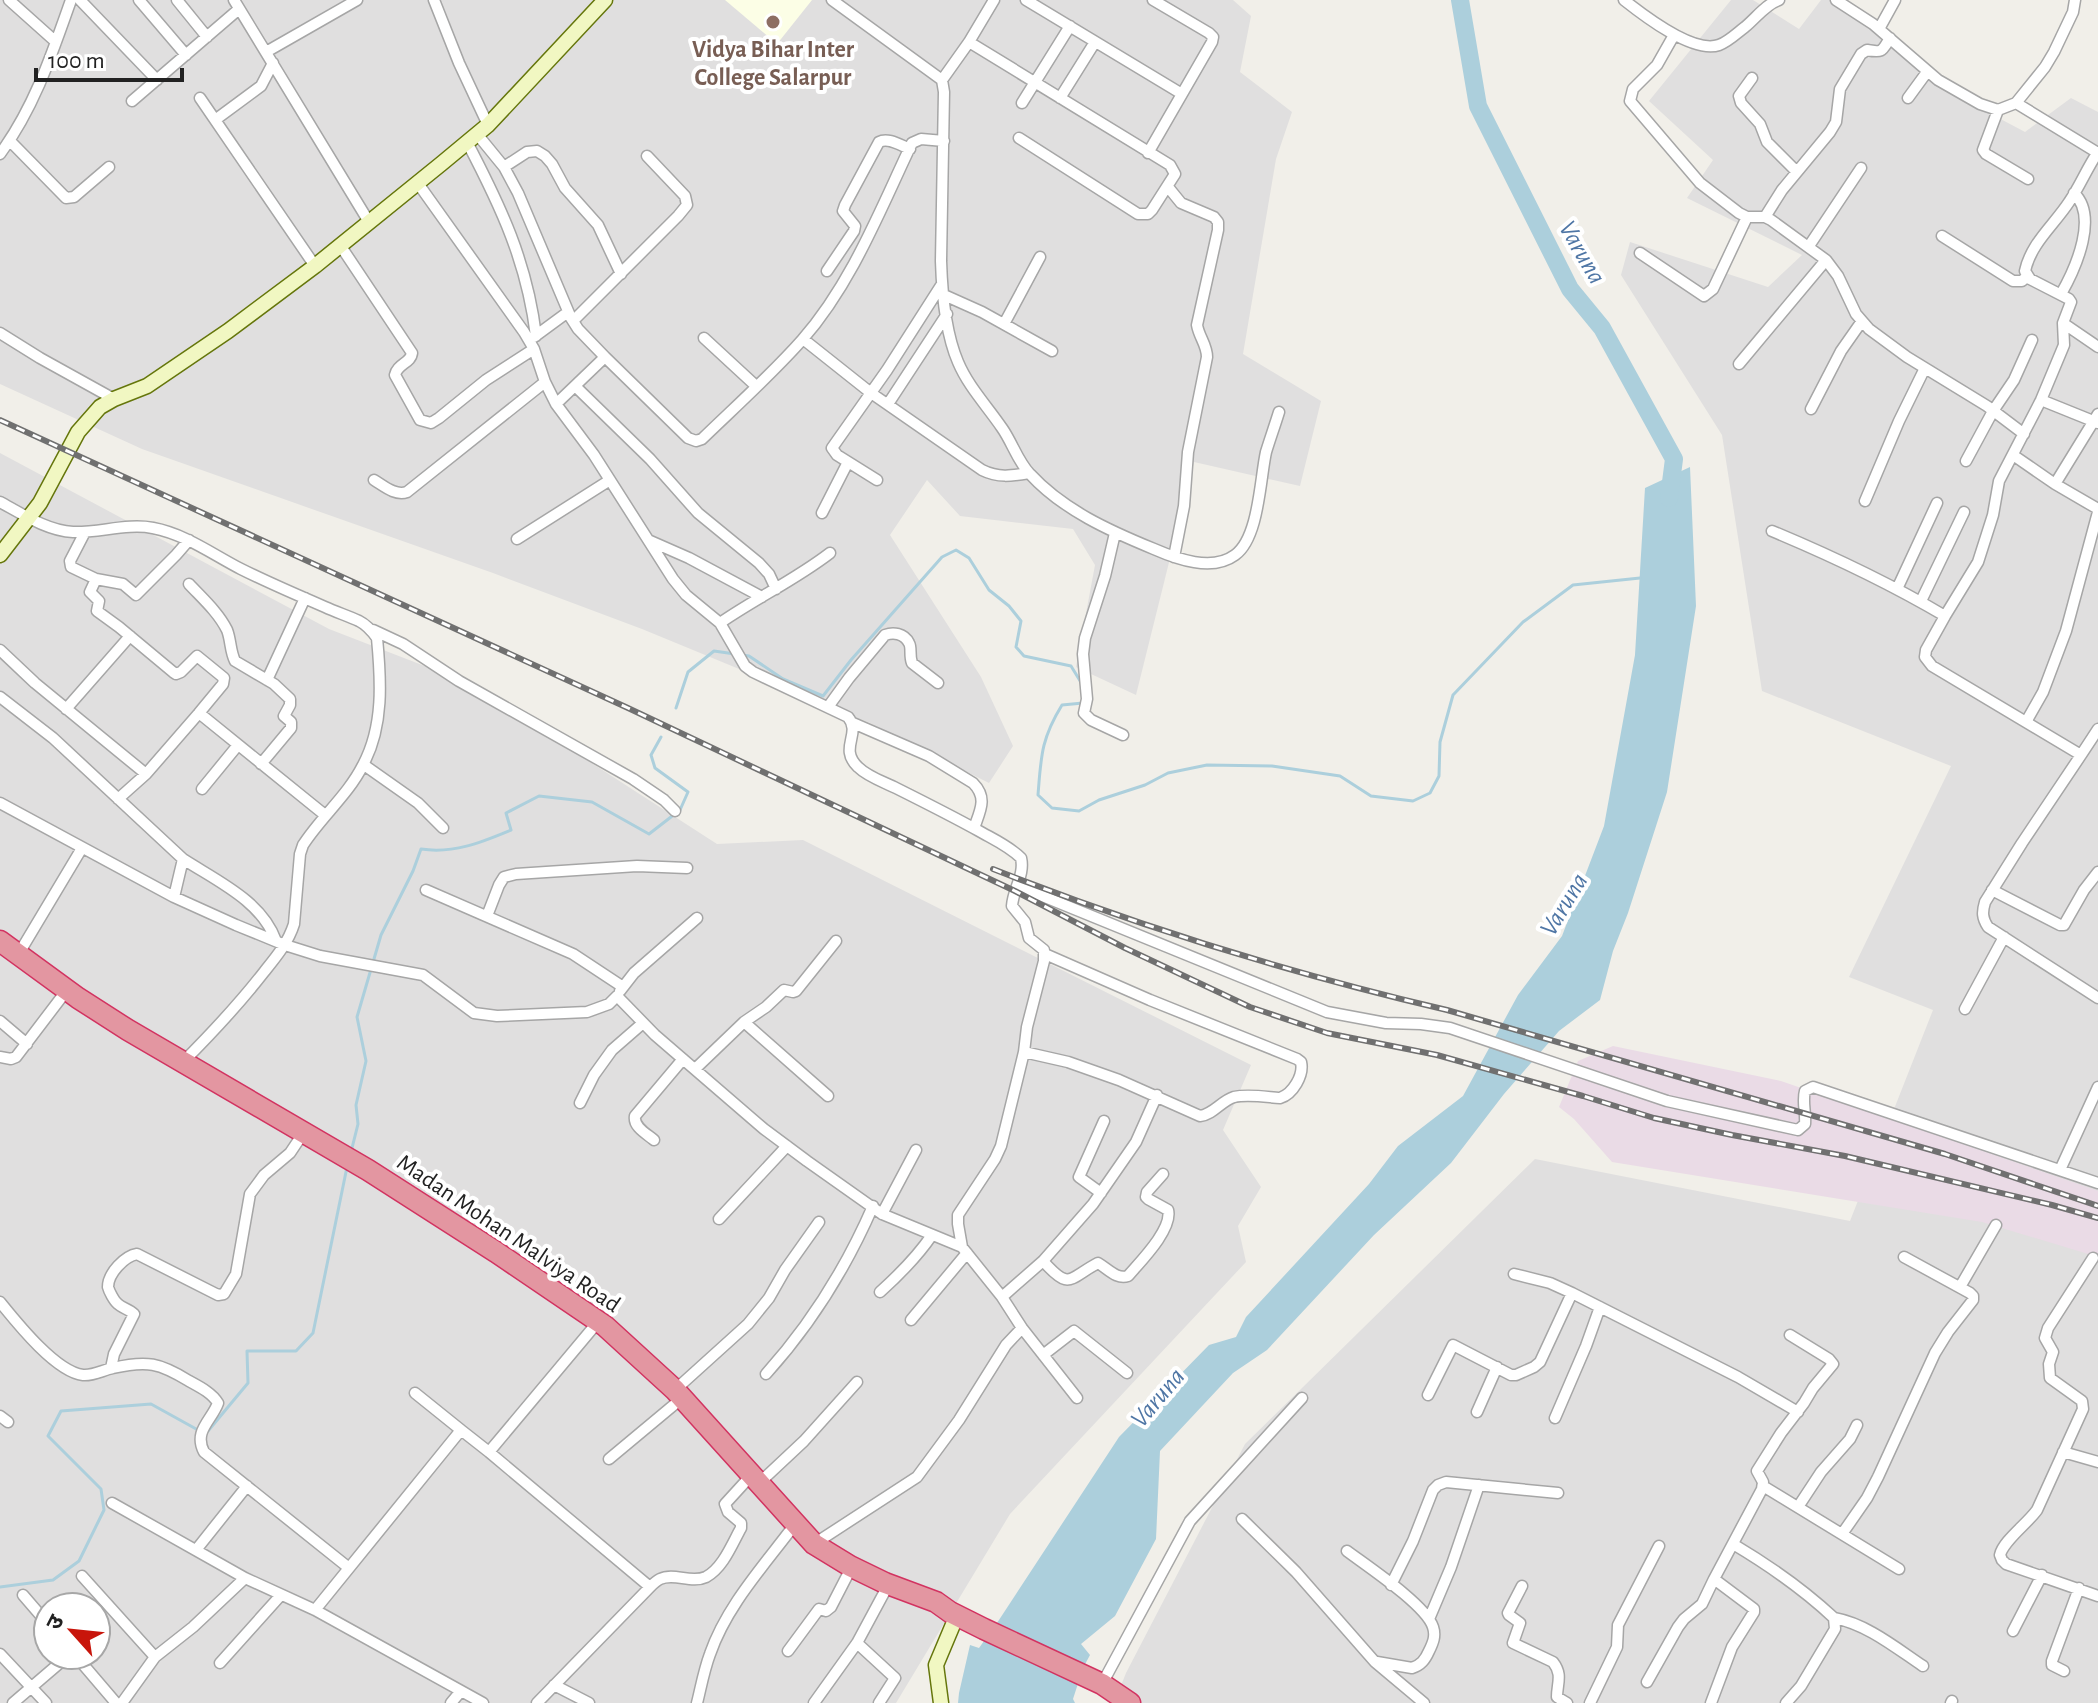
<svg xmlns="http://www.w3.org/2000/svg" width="2098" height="1703" viewBox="0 0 2098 1703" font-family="'Alegreya Sans','Noto Sans Devanagari',sans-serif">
  <rect width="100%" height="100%" fill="#f1efe9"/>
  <!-- residential -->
  <path fill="#e0dfdf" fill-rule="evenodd" d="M0,0H1233L1251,16L1240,72L1292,112L1276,159L1243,354L1321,401L1300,486L1194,462L1136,695L1076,667L1095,565L1073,529L960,516L927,480L890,535L981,677L1013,746L989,783L870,723L642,629L493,573L142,449L0,384Z
    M1731,0H1753L1799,29L1821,0H1848L1978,107L2025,132L2071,98L2098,112V1703H1114L1126,1673L1245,1444L1535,1159L1850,1221L1933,1010L1849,977L1951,766L1762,691L1722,435L1621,275L1630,242L1768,287L1802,255L1687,198L1713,160L1649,101Z
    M0,453L329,629L466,682L717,844L803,840L1251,1065L1223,1130L1261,1187L1238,1226L1246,1262L1010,1514L896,1703H0ZM48,1607H96V1655H48Z"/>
  <!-- industrial -->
  <path fill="#eadbe6" d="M1613,1046L1781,1081L2098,1191V1257L1982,1222L1612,1162L1574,1119L1559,1107L1578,1061Z"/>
  <!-- education -->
  <path fill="#fcfee6" d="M725,0H812L777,44Z"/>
  <!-- water -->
  <path fill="#accfdc" d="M1690,467L1696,606L1667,792L1628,913L1613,951L1600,1000L1559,1031L1504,1094L1451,1163L1374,1235L1267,1350L1233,1373L1160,1451L1156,1539L1115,1616L1081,1644L1090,1655L1083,1668L1073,1699L1075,1703H958L959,1693L970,1645L979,1648L997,1623L1119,1437L1209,1345L1236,1337L1246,1317L1369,1184L1398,1146L1463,1096L1518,995L1562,936L1604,826L1635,655L1645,488Z"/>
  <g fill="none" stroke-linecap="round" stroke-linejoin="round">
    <!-- stream -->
    <path stroke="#accfdc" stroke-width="3" d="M742,655L749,656L783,679L823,696L851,660L942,557L956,550L969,558L989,590L1009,606L1021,621L1016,647L1024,656L1071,666L1082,684
      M1083,703L1062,705C1041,739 1041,757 1038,795L1052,808L1079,811L1099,800L1145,785L1168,773L1207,765L1272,766L1340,776L1371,796L1413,801L1430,793L1439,776L1440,742L1453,695L1523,622L1573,585L1640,578
      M676,708L688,672L714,651L735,654
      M351,1152L358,1124L356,1105L366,1061L357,1017L381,935L413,871L421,849C454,854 482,842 511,830L506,813L539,796L592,802L649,834L680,810L688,792L655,768L651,755L661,737
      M206,1431H208L248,1383L247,1351H296L313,1333L347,1167
      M0,1587L53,1580L79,1561L104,1510L101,1489L48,1436L61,1411L151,1404L198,1430"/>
    <!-- river -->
    <path stroke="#accfdc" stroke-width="18" d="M1460,0L1478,106L1570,289L1602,328L1674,459L1669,498"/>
    <!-- street casing -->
    <g stroke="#a6a6a6" stroke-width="13">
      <path id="street" d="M9,0L56,42
        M80,0L157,80
        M139,0L186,55
        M177,0L207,37
        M234,0L369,222
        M434,0L459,63L488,125
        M832,0L942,80L944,92L941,261C942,293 945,332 958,362C968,386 987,406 1002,428C1012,442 1018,462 1030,474C1063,510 1110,531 1154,549C1177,559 1212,572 1235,555C1259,538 1260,479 1266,452C1270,439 1275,425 1279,412
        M1026,0L1182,94
        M1624,0C1643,15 1693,54 1719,45C1728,42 1737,33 1745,27C1756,18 1766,4 1779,0
        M1836,0L1873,24L1938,80L1980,104L1998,110L2016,103L2045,67L2054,52L2073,12L2075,0
        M1879,29L1895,0
        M1674,35L1657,65L1633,89L1630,101L1700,183L1739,213L1747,217H1765L1771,220L1826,260L1838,276L1856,314L1869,329L1907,357L1987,406L2024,434
        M969,42L1170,165L1175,174L1152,210L1148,214H1138L1019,138
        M266,52L357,0
        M1752,78L1739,96L1741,103L1760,124L1767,142L1796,171
        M942,80L969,42L994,0
        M200,98L315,266
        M1060,98L1095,42
        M1908,98L1927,72
        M132,101L239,9
        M1022,103L1070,26
        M2016,103L2098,153
        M1998,110L1983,150L1986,154L2028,179
        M215,120L261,86L273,63
        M477,134L504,167L518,193L571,318L578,329L605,357
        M10,141L66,198L74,197L109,167
        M467,142C501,207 527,262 536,336
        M2098,152C2087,168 2080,186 2069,202C2054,225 2031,243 2025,271L2030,279L2069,299L2071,302L2063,323L2064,345L2041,400L1999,481L1993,515L1978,562L1945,616L1926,650L1925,657L1932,666L2081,755L2022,843L1985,902C1982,912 1982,918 1988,927L2098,998
        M1148,153L1212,42L1213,37L1209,33L1153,0
        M0,154C34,108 52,54 71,0
        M504,167L527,152L537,151L545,156L552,164L565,188L598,225L621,274
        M417,182L524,332L534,349L545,382L556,404L594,455L673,579L686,595L720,623L745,666L753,672L848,717C862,734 838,748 858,767C868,777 884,782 896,788C924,802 952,816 979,831C993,839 1009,846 1021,858C1025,875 1013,889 1012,906L1025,922L1029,938L1044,950V961L1027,1027L1024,1052L1001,1146L995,1159L958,1215V1224L962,1247
        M1168,187L1181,203L1214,217L1218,222V230L1197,325C1199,337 1207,345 1207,357L1188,452L1184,506L1174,557
        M1765,217L1782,190L1830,132L1836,122L1840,89L1861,54L1867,50C1883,53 1882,51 1890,38
        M1942,236L2013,281H2022L2027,276
        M340,245L412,353C411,363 397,364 395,375L420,420L431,423L439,418L486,380L534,349
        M1809,246L1861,168
        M1640,253L1704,296L1713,289L1747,217
        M827,271L854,231L855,226L843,211L845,205L879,142C888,137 900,145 910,149
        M2061,294C2077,266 2098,216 2074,193
        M944,295L982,312L1052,351
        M573,321L678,216L687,205L685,196L647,156
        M2063,323L2098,347
        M1004,324L1040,257
        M0,333L40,358L114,399
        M534,337L568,312
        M704,338L756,386
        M803,339L871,393L982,470C998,478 1011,476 1029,473
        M1739,364L1826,260
        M575,386L650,459L698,513L759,563L769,574L776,589
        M2041,400L2098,423
        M556,404L605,357L688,438L696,441L702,439C735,407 771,375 802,340C852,283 880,210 912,143L921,139L944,141
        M888,404L947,314
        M1811,409L1841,351L1862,321
        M2013,455L2055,484L2098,509
        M1966,461L1993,411L2014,380L2032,340
        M374,480C384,486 395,496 407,492L545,382
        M877,480L837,455L832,448L887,370L942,284
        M2055,484L2098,414
        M1865,501L1899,421L1925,368
        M0,502C22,514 48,531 73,532C99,533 127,523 153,528C185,534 212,554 241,569C269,583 297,595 325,607C336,612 348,616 359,621C367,625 372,631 377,638C381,680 384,726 363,765C348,795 321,817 303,845L300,854L294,924C288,943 276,957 264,972C239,1004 212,1033 183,1062
        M822,513L848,462
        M1772,531C1832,556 1889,583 1945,616
        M85,532L70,561L71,567L96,579L123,584L136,595L176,555L189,540
        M1115,533L1105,576L1085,638L1083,654L1087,699L1084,713L1091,720L1123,735
        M517,539L610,480
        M648,540L689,558L762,597
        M96,579L90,592L99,601L97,611L119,627L173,672L176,674L181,672L197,656L224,678L223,684L199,713
        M189,584C202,598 218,612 227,630C231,640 230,651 235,661L274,684L290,699V705L284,716L291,722V728L261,764
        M1897,589L1937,503
        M1921,601L1964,512
        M720,623C756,598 795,580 830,553
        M373,630L403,644L459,681L633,779L664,800L675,811
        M0,650L35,683L146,774
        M267,680L305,598
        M0,697L53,738L183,859L174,897
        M828,707L849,678L885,635C893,632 904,633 909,643C912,648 909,655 912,663L938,683
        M66,709L130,636
        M2026,722L2043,692L2066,631L2098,512
        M853,723L929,756L973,783C988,798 980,811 974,828
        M2081,755L2098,729
        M364,765L418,803L443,828
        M202,789L238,745
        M118,799L146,774L199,713L325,815
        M0,803L174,897L236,925L285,945L320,956L423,975L474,1013L497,1016L587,1012L609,1004L617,996L655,1035L764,1129L807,1161L882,1214L962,1247L1002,1297L1022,1328L1077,1398
        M183,859C217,881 262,901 276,941
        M1018,886L1327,1012L1386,1023L1421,1024L1450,1028L1667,1101L1798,1130L1805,1124C1806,1112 1802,1101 1805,1091L1813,1087L2098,1183
        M426,890L573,954L623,987
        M1992,890L2060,925H2064L2084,890L2098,872
        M487,916L499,885L504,877L516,874L637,866L687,868
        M18,955L82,848
        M620,991L634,973L697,918
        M1965,1009L2004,937
        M0,1021L27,1044
        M744,1022L828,1096
        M1024,1052L1068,1062L1119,1080L1200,1116C1214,1114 1221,1101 1234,1097C1248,1094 1266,1097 1280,1098C1293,1094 1304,1075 1301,1062L1297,1059L1150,1000L1045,954
        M0,1057L11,1059L16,1057L67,990
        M695,1069L744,1022L766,1007L784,990L793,992L796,991L836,941
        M580,1103L594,1075L612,1050L643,1023
        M654,1140C647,1134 633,1127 635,1116L683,1059
        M2060,1170L2098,1087
        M1101,1193L1079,1177L1104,1121
        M882,1214L916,1150
        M719,1219L787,1146
        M2093,1258L2048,1328L2045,1338L2053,1352L2049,1364L2050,1378L2082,1401L2083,1409L2037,1510C2027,1524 2003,1541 2000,1555L2002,1560L2006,1564L2098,1596
        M1043,1261C1070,1291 1068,1279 1098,1263C1108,1269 1117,1280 1128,1276C1140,1262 1173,1229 1168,1210L1148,1199L1146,1197L1147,1192L1163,1174
        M1514,1274L1550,1283L1572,1293L1738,1377L1798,1412
        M1960,1287L1996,1225
        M880,1292C900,1274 917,1257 932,1235
        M1002,1297L1043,1261L1093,1204L1136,1142L1157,1095
        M0,1302C17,1323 56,1372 83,1375C93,1376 103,1370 113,1368C147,1360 160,1363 189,1381C200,1387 212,1393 218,1403C212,1420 193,1431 204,1452L349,1568
        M911,1320L967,1253
        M1043,1355L1074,1331L1127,1373
        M111,1368L114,1354L134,1314C129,1309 122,1308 118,1304C114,1301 109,1291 108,1287C108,1273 125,1256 137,1254L218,1295L224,1294L236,1274L250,1194L264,1175L290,1153L300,1138
        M766,1374C812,1323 846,1268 873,1206
        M675,1390L748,1324L769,1298L785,1270L819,1222
        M415,1393L461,1430
        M1428,1395L1453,1345L1511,1375H1516L1534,1367L1540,1362L1572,1293
        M1477,1412L1497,1367
        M0,1416L8,1422
        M1555,1418L1586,1346L1600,1307
        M489,1452L650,1587
        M2063,1452L2098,1462
        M609,1459L675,1404
        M757,1485L804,1441L857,1382
        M1763,1486L1899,1569
        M112,1503L245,1578L315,1610L483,1703
        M1798,1507L1821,1472L1850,1439L1857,1425
        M1242,1519L1296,1572L1375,1662L1424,1703
        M1842,1534L1867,1498L1878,1477L1935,1353L1948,1332L1973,1300V1296L1970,1293L1904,1257
        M814,1544L917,1477L959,1420L1006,1345L1022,1328
        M1733,1544C1770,1566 1803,1589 1834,1618L1835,1629L1801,1686L1786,1703
        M196,1550L247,1486
        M1347,1551C1367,1566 1426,1605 1433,1627C1436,1636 1433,1643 1429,1651C1425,1660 1421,1665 1412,1668L1377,1662
        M82,1576L155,1657
        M1391,1585L1413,1541L1433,1490L1438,1485L1446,1482L1558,1493
        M1522,1586L1508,1613L1509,1615L1520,1623L1513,1643L1553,1662C1563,1675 1557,1683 1557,1697L1567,1703
        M23,1595L48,1624
        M315,1610L461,1430L489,1452L592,1329
        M1834,1618C1867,1624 1896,1648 1923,1666
        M1429,1619L1451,1567L1479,1485
        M2013,1631L2042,1575
        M857,1643L895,1678L879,1703
        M788,1651L819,1609L826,1611L831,1607L848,1574
        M0,1654L46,1703
        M75,1655L116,1703
        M220,1663L281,1595
        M2064,1671L2052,1665V1661L2079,1588
        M1647,1682L1678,1627L1684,1619L1702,1604L1714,1579
        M1102,1684L1190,1521L1302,1398
        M554,1685L589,1703
        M13,1703L69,1655
        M122,1703L155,1657L193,1627L245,1578
        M451,1703L461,1691
        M537,1703L650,1587C653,1584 656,1581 660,1579C674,1572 691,1584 706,1577C723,1568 732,1544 741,1528V1523L728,1512L725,1504L746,1481
        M697,1703C701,1687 704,1670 710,1654C726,1608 760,1570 789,1532
        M814,1703L857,1643L885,1591
        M1590,1703L1617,1647L1618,1625L1659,1546
        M1711,1703L1732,1647L1754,1612V1609L1714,1579L1762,1489L1763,1482L1757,1471L1781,1433L1804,1403L1813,1388L1833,1364L1829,1359L1790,1335
        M1951,1703L1952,1701"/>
    </g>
    <!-- secondary casing -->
    <g stroke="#65760b" stroke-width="17">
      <path id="secondary" d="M0,555L40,503L78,432L100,407L114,399L147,386L228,331L315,266L441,164L488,125L605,0
        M941,1703L936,1665L957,1615"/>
    </g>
    <!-- highway casing -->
    <g stroke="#d23361" stroke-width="23">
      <path id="highway" d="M0,941L78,998L128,1030L368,1170L496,1252L605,1326L675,1390L814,1544L850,1566L885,1583L936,1602L950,1612L984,1629L1102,1684L1130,1703"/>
    </g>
    <!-- street -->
    <use href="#street" stroke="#fff" stroke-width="10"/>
    <!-- secondary -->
    <use href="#secondary" stroke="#f1f7c2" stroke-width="14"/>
    <!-- highway -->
    <use href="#highway" stroke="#e396a1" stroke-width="20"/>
    <!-- rail casing -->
    <g stroke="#707070" stroke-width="6">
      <path id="rail" d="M0,420L628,708L1015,891L1125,948L1250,1007L1327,1033L1437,1055L1583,1096L1654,1118L1732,1135L1845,1156L2052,1205L2098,1218
        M993,869C1141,927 1293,974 1447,1010L1945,1154L2098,1206"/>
    </g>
    <!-- rail -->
    <use href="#rail" stroke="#fff" stroke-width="3" stroke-dasharray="9" stroke-linecap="butt"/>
  </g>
  <!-- markers -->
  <circle fill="#8d6e63" stroke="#fff" stroke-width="3" cx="773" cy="22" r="8"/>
  <g text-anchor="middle" stroke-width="8" stroke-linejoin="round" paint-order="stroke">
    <!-- education labels -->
    <g font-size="24" font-weight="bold" fill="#785e54" stroke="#fff">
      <text x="773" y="57">Vidya Bihar Inter<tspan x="773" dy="28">College Salarpur</tspan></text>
    </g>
    <!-- street labels -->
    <g font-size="24" fill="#222" stroke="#fff">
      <text transform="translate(509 1233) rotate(34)" y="8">Madan Mohan Malviya Road</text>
    </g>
    <!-- water labels -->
    <g font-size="26" font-style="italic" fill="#4f76a5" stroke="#fff">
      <text transform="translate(1583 252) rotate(60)" y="9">Varuna</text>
      <text transform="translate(1563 904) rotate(-59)" y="9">Varuna</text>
      <text transform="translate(1157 1397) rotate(-50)" y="9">Varuna</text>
    </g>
  </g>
  <!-- north arrow -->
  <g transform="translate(72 1631) rotate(297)"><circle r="38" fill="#ffffff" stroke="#a7a7a7" stroke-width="2"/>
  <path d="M0-6L14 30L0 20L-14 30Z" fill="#c8150b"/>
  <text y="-12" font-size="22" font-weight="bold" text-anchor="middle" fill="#222222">उ</text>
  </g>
  <!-- scale -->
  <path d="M36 68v12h146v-12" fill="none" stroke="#222222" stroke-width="4"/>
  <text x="48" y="68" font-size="24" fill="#222222" stroke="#ffffff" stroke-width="6" paint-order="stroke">100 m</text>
</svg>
